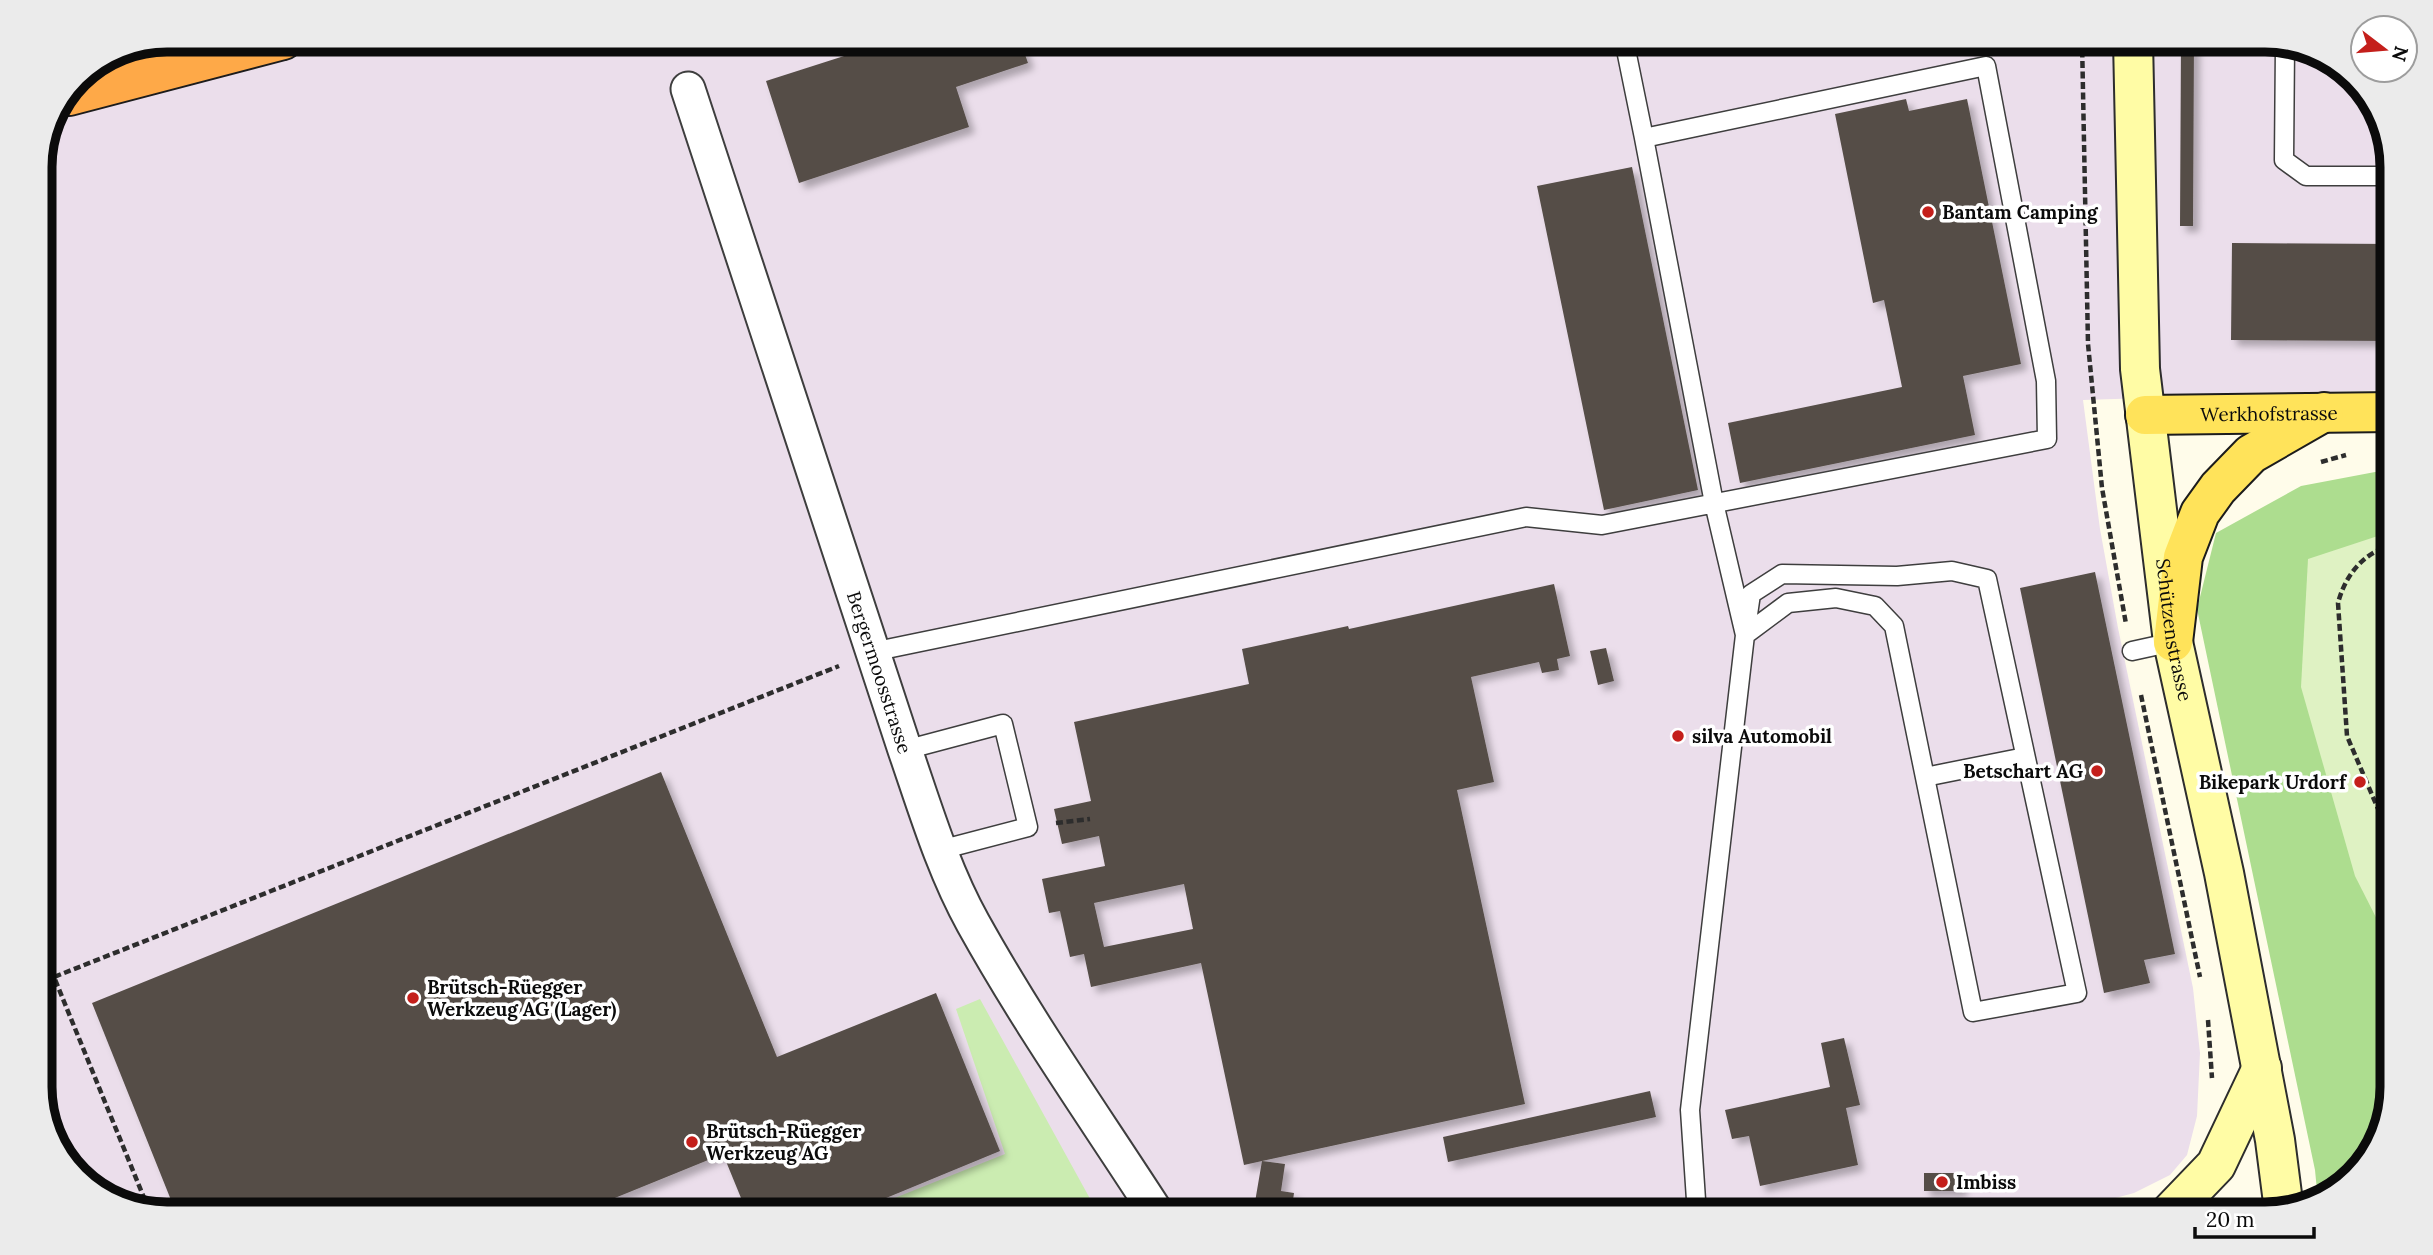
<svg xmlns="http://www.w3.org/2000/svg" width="2433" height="1255" viewBox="0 0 2433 1255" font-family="Lora,serif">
  <defs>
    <filter id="shadow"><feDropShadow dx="6" dy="6" stdDeviation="3.5" flood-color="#0004"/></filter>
  </defs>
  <rect width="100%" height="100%" fill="#fffcea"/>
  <!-- industrial -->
  <path fill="#ebdeeb" d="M168,40H2265L2322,54L2372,97L2392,160L2393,390L2083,400L2100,529L2118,628L2193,988L2200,1053L2197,1116L2187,1155L2170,1175L2134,1193L2093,1204L1947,1215H168L111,1201L62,1159L41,1096V160L78,77L119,50Z"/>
  <!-- green -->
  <path fill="#cbecb1" d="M980,999L1099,1215H852L1005,1154L956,1009Z"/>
  <!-- forest -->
  <path fill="#addd8f" d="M2375,472H2393V1087L2379,1144L2329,1197L2318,1201L2315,1170L2197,609L2216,533L2301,486Z"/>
  <!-- pitch -->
  <path fill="#dff2c3" d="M2393,531V951L2355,876L2301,687L2308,559Z"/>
  <!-- building -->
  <path fill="#554d47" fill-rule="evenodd" filter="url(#shadow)" d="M894,40H1020L1028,63L956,87L969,127L799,183L766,81Z
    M2181,40H2194L2193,226H2180Z
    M1906,99L1909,111L1967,99L2021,364L1963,376L1975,435L1740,483L1728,423L1902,387L1884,300L1873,303L1835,114Z
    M1632,167L1698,490L1604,510L1537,186Z
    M2232,243L2393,244V341L2231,340Z
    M2095,572L2175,954L2144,960L2150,983L2104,993L2020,588Z
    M1554,584L1570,656L1557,659L1559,670L1542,673L1539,662L1471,677L1494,782L1457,790L1525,1104L1262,1161L1285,1164L1281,1191L1294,1193L1292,1207L1255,1202L1262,1161L1244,1165L1201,963L1091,987L1084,954L1070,957L1060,911L1049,913L1042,879L1105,866L1099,836L1062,844L1054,809L1091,801L1074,722L1249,684L1242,649L1348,626L1349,629ZM1184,884L1193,929L1104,947L1094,903Z
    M1606,648L1614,681L1598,685L1590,651Z
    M661,772L777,1057L936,993L1000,1151L845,1215H776L773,1206L748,1215L723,1154L573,1215H177L92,1003Z
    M1844,1038L1860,1105L1846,1108L1858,1165L1760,1186L1749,1136L1732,1139L1725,1110L1830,1087L1821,1043Z
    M1650,1091L1656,1117L1448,1162L1443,1137Z
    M1924,1173H1961V1191H1924Z"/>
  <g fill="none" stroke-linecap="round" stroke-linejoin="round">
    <!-- lane casing -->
    <g stroke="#3e3e3e" stroke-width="21">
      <path id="lane" d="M2285,45L2284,160L2306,176H2393
        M1644,138L1714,503L1745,635L1690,1110L1697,1215
        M1952,571L1987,579L2077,993L1973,1012L1894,626L1875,606L1836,598L1788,603L1745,635L1751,594L1782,574L1897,576Z
        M2132,651L2173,642
        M872,652L1526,517L1602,525L2047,439L2046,381L1986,66L1644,138L1624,40
        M905,750L1003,724L1028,827L940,850
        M1925,777L2025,757"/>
    </g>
    <!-- street casing -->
    <g stroke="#3e3e3e" stroke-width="37">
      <g id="street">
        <path id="s1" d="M688,89L905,750C925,808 943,869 973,923C1029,1024 1096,1119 1158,1215"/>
      </g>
    </g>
    <!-- secondary casing -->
    <g stroke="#2d2d2d" stroke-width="42">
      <g id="secondary">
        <path id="s2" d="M2133,40L2140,369L2173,642L2224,873L2275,1140L2284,1210"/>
        <path d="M2168,1215L2216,1165L2262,1068"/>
      </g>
    </g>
    <!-- primary casing -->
    <g stroke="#1c1c1c" stroke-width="42">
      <g id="primary">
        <path id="s3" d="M2145,415L2393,412"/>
        <path d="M2173,642L2183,557L2200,513L2218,488L2251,454L2324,412"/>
      </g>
    </g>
    <!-- highway casing -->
    <g stroke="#1c1c1c" stroke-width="42">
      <path id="highway" d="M69,96L283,40"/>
    </g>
    <!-- path -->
    <path stroke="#2d2d2d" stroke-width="4.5" stroke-dasharray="7 3.5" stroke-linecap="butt" d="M2082,40L2088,344L2102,488L2126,624
      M2321,462L2346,455
      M2393,545C2363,552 2345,576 2338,603L2347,736L2384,823L2393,837
      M2141,695L2200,977
      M1056,823L1090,819
      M2208,1020L2212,1078
      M149,1210L54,977L839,666"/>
    <!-- lane -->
    <use href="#lane" stroke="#fff" stroke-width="18"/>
    <!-- street -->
    <use href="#street" stroke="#fff" stroke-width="33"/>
    <!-- secondary -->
    <use href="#secondary" stroke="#fffca5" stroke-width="38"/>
    <!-- primary -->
    <use href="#primary" stroke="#ffe35a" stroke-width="38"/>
    <!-- highway -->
    <use href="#highway" stroke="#fea948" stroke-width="38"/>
  </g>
  <!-- markers -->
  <g fill="#c41f1b" stroke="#fff" stroke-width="2.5">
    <circle cx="1928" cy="212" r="7"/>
    <circle cx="1678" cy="736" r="7"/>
    <circle cx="2097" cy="771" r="7"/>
    <circle cx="2360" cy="782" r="7"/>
    <circle cx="413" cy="998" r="7"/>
    <circle cx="692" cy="1142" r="7"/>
    <circle cx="1942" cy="1182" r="7"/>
  </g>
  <g text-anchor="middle" stroke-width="7" stroke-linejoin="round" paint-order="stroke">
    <!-- poi labels -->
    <g font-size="19" font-weight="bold" fill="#0b0b0b" stroke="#fff" text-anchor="start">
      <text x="1942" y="219">Bantam Camping</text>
      <text x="1692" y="743">silva Automobil</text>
      <text x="2083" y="778" text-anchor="end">Betschart AG</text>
      <text x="2346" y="789" text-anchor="end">Bikepark Urdorf</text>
      <text x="427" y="994">Brütsch-Rüegger<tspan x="427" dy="22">Werkzeug AG (Lager)</tspan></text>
      <text x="706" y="1138">Brütsch-Rüegger<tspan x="706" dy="22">Werkzeug AG</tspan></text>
      <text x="1956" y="1189">Imbiss</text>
    </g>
    <!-- street labels -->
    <g font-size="19" fill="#0b0b0b" stroke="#fff">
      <text dy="7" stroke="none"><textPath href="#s3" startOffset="124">Werkhofstrasse</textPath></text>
      <text dy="7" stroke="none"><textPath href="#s2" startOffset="592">Schützenstrasse</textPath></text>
      <text dy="7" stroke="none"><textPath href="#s1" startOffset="614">Bergermoosstrasse</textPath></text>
    </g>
  </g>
  <!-- crop -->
  <path d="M0 0H2433V1255H0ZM167 52H2265A115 115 0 0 1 2380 167V1087A115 115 0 0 1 2265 1202H167A115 115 0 0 1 52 1087V167A115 115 0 0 1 167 52Z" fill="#ebebeb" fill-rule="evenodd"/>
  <path fill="none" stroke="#0b0b0b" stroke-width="9" d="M167 52H2265A115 115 0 0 1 2380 167V1087A115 115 0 0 1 2265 1202H167A115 115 0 0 1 52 1087V167A115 115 0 0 1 167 52Z"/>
  <!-- north arrow -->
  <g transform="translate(2384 49) rotate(106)"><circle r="33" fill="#ffffff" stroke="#9d9d9d" stroke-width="2"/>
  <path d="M0-5L12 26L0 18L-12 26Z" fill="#c41f1b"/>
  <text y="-10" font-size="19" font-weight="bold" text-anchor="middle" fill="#0b0b0b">N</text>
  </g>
  <!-- scale -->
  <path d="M2195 1227v10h119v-10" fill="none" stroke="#0b0b0b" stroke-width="3.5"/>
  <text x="2206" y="1227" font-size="21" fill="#0b0b0b" stroke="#ffffff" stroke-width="5" paint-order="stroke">20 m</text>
</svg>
